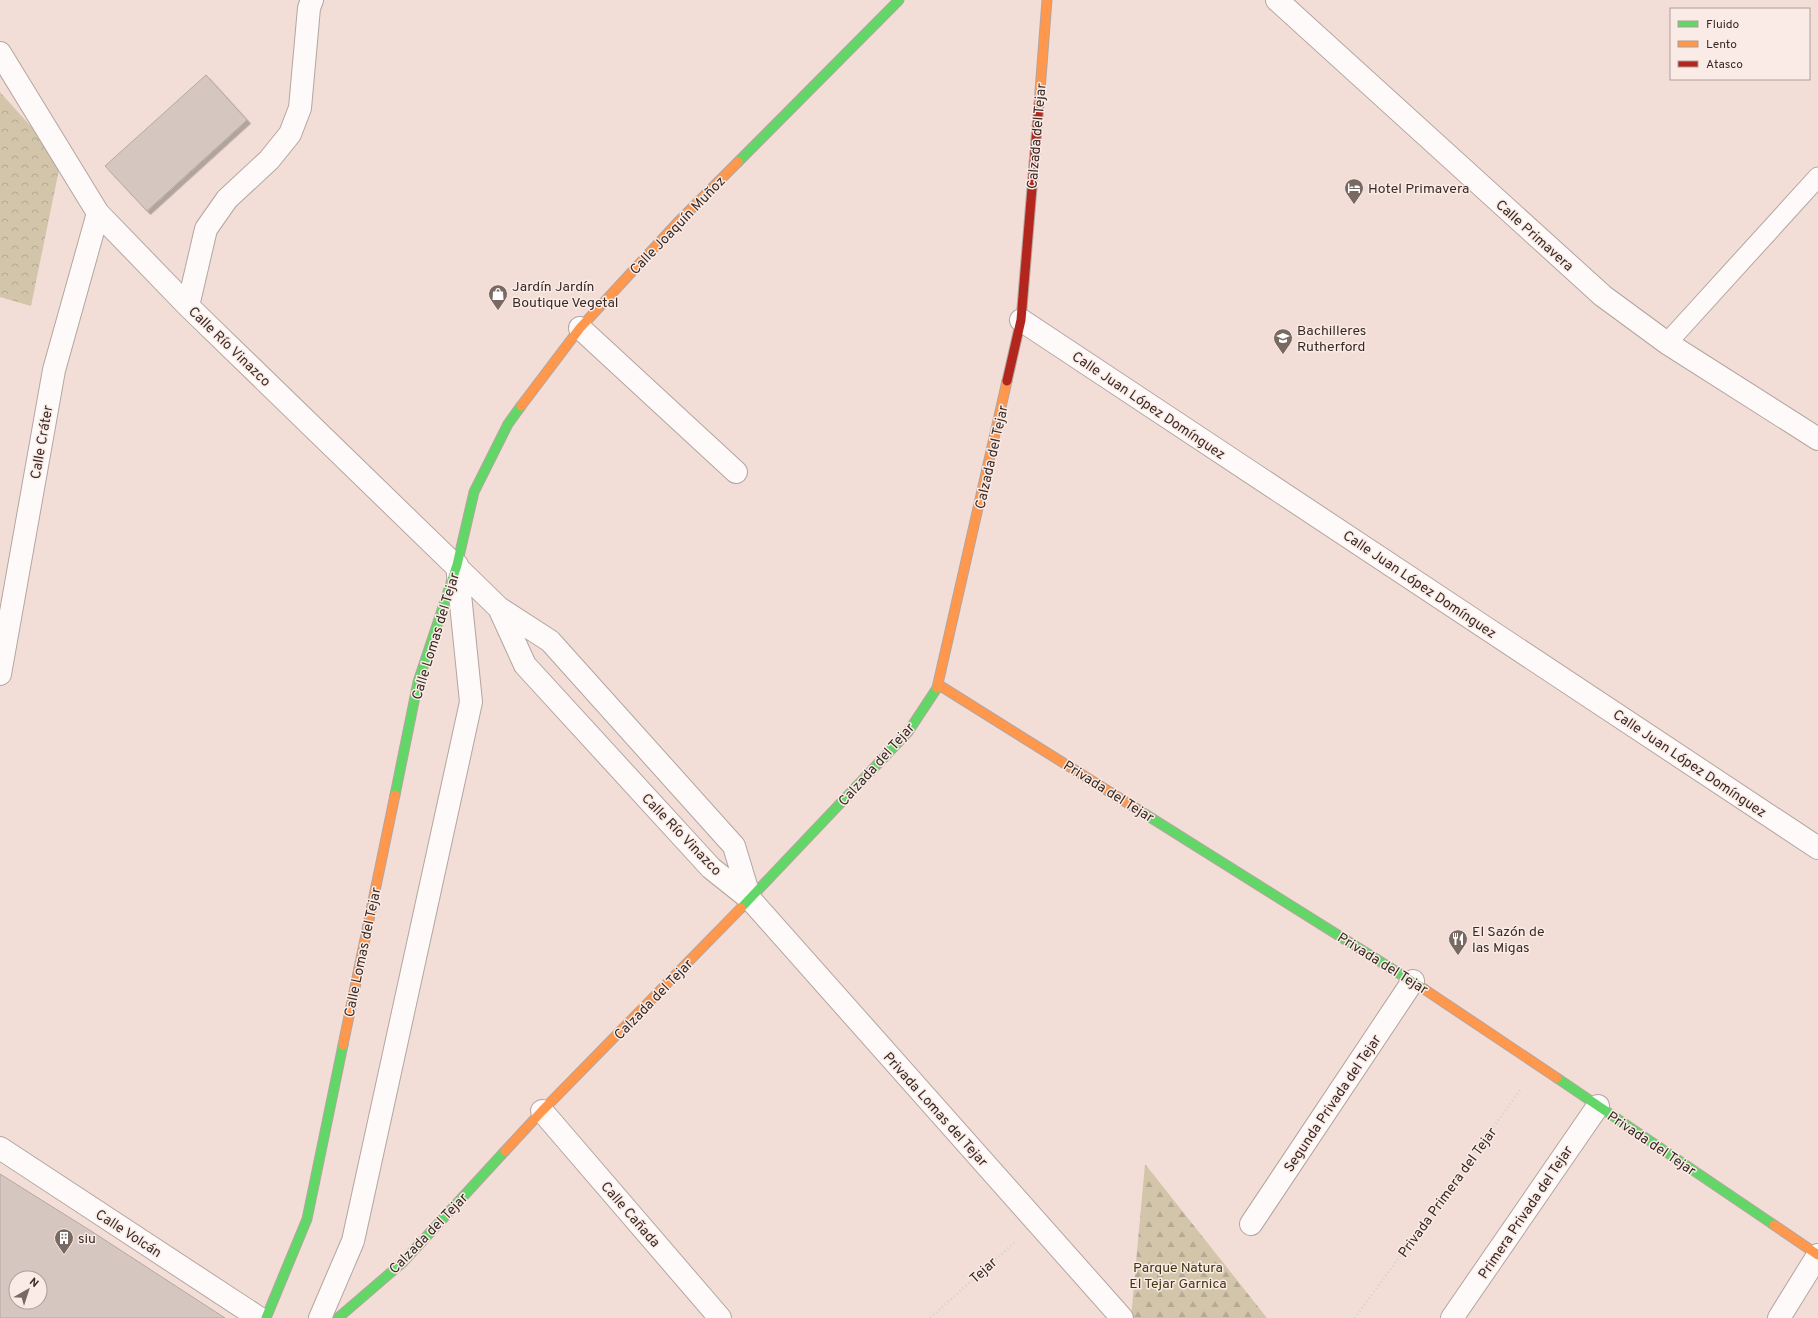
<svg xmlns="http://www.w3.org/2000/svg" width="1818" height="1318" viewBox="0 0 1818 1318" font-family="Overpass,sans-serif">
  <defs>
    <pattern id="forest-firs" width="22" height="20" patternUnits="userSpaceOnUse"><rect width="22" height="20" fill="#d2c5a9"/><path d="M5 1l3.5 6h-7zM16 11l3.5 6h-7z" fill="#b5a991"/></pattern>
    <pattern id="park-crowns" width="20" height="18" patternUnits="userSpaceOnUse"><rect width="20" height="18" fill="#d2c5a9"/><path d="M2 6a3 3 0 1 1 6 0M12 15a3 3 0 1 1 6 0" fill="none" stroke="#b5a991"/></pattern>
    <filter id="shadow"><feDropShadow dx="3.5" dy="3.5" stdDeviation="0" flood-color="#0004"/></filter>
  </defs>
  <rect width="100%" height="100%" fill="#f2ded7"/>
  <!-- forest -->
  <path fill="url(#forest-firs)" d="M1145,1164L1267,1318H1131Z"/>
  <!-- park -->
  <path fill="url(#park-crowns)" d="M0,92L61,160L31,306L0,297Z"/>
  <!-- building -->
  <path fill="#d5c7bf" stroke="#b5a8a0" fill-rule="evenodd" filter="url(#shadow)" d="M206,75L247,120L147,211L105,166Z
    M0,1174L91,1231L225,1318H0ZM16,1278H40V1302H16Z"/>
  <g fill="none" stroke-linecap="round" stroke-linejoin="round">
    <!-- lane casing -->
    <g stroke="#b4a5a0" stroke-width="21">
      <path id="lane" d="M1667,343L1818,177"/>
    </g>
    <!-- street casing -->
    <g stroke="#b4a5a0" stroke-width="24">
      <path id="street" d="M1277,0L1603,296L1667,343L1818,439
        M0,53L98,213L188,306L499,608L550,641L734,846L750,899
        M188,306L206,229L227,199L269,160L290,134L300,108L309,8L312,0
        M1021,320L1818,848
        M580,328L736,472
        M499,608L525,665L711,868L750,899L1122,1318
        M0,674L54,370L98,213
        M542,1111L720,1318
        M0,1148L259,1318
        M1251,1224L1413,981
        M320,1318L353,1241L471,702L457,565
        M1452,1318L1598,1106
        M1779,1318L1818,1255"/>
    </g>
    <!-- fast casing -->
    <g stroke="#b4a5a0" stroke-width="11">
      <path id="fast" d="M738,162L899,0
        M395,795L418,682L457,565L474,492L508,424L521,406
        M1137,809L1424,989
        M741,908L908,732L937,688
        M1557,1078L1774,1225
        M266,1318L307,1219L343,1045
        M338,1318L403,1262L505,1151"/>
    </g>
    <!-- slow casing -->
    <g stroke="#b4a5a0" stroke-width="11">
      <path id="slow" d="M1039,104L1047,0
        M521,406L580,328L678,222L738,162
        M939,685L1137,809
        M937,688L1007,381
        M1424,989L1557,1078
        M343,1045L395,795
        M505,1151L542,1111L741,908
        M1774,1225L1818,1255"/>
    </g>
    <!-- jam casing -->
    <g stroke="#b4a5a0" stroke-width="11">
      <path id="jam" d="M1007,381L1021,320L1039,104"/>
    </g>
    <!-- path -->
    <path stroke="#d5d0ce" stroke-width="2.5" stroke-dasharray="1 3" stroke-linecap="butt" d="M930,1318L1015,1242
      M1355,1318L1521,1089"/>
    <!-- lane -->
    <use href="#lane" stroke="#fdfaf9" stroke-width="19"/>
    <!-- street -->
    <use href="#street" stroke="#fdfaf9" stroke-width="22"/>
    <!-- fast -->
    <use href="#fast" stroke="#63d668" stroke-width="9"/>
    <!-- slow -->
    <use href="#slow" stroke="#ff974d" stroke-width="9"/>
    <!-- jam -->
    <use href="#jam" stroke="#b3261e" stroke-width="9"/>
  </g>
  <!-- icons -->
  <defs>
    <g id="hotel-pin" transform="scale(1)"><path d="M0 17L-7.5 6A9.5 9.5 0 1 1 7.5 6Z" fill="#796963" stroke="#fbebe6"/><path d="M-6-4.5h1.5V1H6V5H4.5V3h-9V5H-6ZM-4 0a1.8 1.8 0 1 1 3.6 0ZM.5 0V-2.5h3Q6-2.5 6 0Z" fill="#fff"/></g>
    <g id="shop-pin" transform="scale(1)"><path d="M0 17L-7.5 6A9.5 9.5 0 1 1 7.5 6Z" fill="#796963" stroke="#fbebe6"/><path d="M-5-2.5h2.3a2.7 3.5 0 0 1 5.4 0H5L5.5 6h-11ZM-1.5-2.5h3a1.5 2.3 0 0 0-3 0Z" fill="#fff"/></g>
    <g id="school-pin" transform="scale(1)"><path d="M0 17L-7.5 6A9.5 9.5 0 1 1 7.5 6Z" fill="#796963" stroke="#fbebe6"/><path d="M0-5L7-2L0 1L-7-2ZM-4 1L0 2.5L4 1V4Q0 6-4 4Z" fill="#fff"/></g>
    <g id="restaurant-pin" transform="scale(1)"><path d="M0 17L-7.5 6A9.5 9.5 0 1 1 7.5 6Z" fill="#796963" stroke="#fbebe6"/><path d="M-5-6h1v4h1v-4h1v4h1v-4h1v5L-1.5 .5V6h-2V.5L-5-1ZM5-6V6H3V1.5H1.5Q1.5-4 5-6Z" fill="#fff"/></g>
    <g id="building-pin" transform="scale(1)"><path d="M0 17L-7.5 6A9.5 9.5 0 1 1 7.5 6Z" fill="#796963" stroke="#fbebe6"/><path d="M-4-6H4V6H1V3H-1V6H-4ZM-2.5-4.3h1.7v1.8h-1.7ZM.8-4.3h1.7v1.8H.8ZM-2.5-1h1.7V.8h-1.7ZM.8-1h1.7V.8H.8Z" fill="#fff"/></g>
  </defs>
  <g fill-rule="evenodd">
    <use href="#hotel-pin" x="1354" y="188"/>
    <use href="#shop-pin" x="498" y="294"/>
    <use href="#school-pin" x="1283" y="338"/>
    <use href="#restaurant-pin" x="1458" y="939"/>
    <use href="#building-pin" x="64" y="1238"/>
  </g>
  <g text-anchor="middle" stroke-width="3" stroke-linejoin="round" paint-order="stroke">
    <!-- street labels -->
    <g font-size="14" fill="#382a25" stroke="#fbebe6">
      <text transform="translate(1036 136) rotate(-85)" y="5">Calzada del Tejar</text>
      <text transform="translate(677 225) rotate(-46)" y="5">Calle Joaquín Muñoz</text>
      <text transform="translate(1535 235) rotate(42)" y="5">Calle Primavera</text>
      <text transform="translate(230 346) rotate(44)" y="5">Calle Río Vinazco</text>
      <text transform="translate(1149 405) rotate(34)" y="5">Calle Juan López Domínguez</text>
      <text transform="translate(41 442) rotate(-80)" y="5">Calle Cráter</text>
      <text transform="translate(991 457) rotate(-77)" y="5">Calzada del Tejar</text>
      <text transform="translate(1420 584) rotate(34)" y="5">Calle Juan López Domínguez</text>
      <text transform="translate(435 636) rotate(-73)" y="5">Calle Lomas del Tejar</text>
      <text transform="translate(1690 763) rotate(34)" y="5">Calle Juan López Domínguez</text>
      <text transform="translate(876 764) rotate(-48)" y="5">Calzada del Tejar</text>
      <text transform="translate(1109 791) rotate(32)" y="5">Privada del Tejar</text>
      <text transform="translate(682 834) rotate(46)" y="5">Calle Río Vinazco</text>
      <text transform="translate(362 952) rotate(-78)" y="5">Calle Lomas del Tejar</text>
      <text transform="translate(1383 963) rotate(32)" y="5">Privada del Tejar</text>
      <text transform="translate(653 999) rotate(-46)" y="5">Calzada del Tejar</text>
      <text transform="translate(1332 1103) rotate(-56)" y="5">Segunda Privada del Tejar</text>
      <text transform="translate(936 1109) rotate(48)" y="5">Privada Lomas del Tejar</text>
      <text transform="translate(1652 1143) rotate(34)" y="5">Privada del Tejar</text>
      <text transform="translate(1447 1192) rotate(-54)" y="5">Privada Primera del Tejar</text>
      <text transform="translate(1525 1212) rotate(-56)" y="5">Primera Privada del Tejar</text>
      <text transform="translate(631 1214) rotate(49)" y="5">Calle Cañada</text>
      <text transform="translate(129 1233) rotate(33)" y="5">Calle Volcán</text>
      <text transform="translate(428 1233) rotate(-46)" y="5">Calzada del Tejar</text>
      <text transform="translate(983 1270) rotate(-42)" y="5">Tejar</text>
    </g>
    <!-- poi labels -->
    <g font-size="14" fill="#382a25" stroke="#fbebe6" text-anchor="start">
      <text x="1368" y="193">Hotel Primavera</text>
      <text x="512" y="291">Jardín Jardín<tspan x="512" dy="16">Boutique Vegetal</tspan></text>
      <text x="1297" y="335">Bachilleres<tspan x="1297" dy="16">Rutherford</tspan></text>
      <text x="1472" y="936">El Sazón de<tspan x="1472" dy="16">las Migas</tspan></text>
      <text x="78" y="1243">siu</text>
    </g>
    <!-- park labels -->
    <g font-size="14" fill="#3d370d" stroke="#fbebe6">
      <text x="1178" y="1272">Parque Natura<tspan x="1178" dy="16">El Tejar Garnica</tspan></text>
    </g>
  </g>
  <!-- legend -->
  <rect x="1670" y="8" width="140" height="72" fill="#fbebe6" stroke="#ad9e99"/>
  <rect x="1678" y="21" width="20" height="6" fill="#63d668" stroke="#ad9e99"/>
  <text x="1706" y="28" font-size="12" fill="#382a25">Fluido</text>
  <rect x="1678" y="41" width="20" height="6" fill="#ff974d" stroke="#ad9e99"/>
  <text x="1706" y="48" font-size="12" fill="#382a25">Lento</text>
  <rect x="1678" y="61" width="20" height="6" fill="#b3261e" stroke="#ad9e99"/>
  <text x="1706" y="68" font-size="12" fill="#382a25">Atasco</text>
  <!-- north arrow -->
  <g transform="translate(28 1290) rotate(39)"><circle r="19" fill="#fbebe6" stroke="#ad9e99"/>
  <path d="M0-3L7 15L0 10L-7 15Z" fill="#796963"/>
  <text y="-6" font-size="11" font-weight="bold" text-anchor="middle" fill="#382a25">N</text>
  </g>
</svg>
